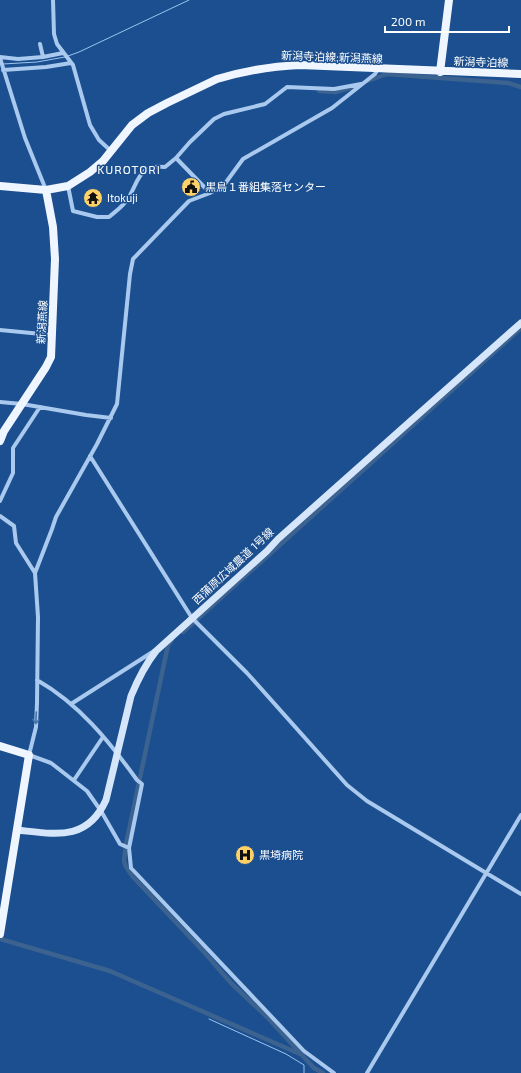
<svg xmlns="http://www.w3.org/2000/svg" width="521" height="1073" viewBox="0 0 521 1073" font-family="'Exo 2','Noto Sans JP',sans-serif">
  <rect width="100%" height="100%" fill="#1b4f8f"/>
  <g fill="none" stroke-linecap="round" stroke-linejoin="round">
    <!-- stream -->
    <path stroke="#9cc4f0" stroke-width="1" d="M68,56L79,52L189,0
      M3,64L37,62L65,57
      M209,1019L286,1054L304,1065V1073"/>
    <!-- canal -->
    <path stroke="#3c6290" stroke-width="4.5" d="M367,81L387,74L508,83L521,87
      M319,91L336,92L359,85
      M183,632L521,328
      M172,640L168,645L126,844L124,861L126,867L133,877L204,952L231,983L268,1018L314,1068L323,1073
      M0,939L110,971L300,1054"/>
    <!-- street -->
    <path stroke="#a9c9ee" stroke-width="4" d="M53,0L54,34L57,44L73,65L90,125L99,140L111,151
      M40,44L43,57L63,53
      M0,57L18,59L43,57
      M0,58L25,138L46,190
      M3,70L46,67L71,63
      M176,158L210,193
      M68,186L73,211L97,217H109C116,211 124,206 129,197C139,180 139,164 165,167L176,158L190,142L214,119L224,114L265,104L287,87L334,89L361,84
      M0,330L52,335
      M0,402L22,404L86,415L111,418
      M90,456L192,618L247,673L347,785L367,801L521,894
      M0,501L13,473V448L40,407
      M0,516L14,526L16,543L35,573
      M37,680C79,704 109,741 137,780L142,784L129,848L131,868L304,1051L334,1073
      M71,704L154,651
      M74,780L103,737
      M129,848L120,844L101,811L87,791L51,763L29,755L36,727L37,703L38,617L35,573L52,529L56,517L97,444L117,404L130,274L133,259L189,201L210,193L224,185L243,159L332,108L375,74L378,69
      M367,1073L521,815"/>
    <!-- secondary -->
    <path stroke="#d6e6fa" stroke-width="7" d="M17,830C55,834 87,842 106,800L131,696C138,679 145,665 156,651L267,551L278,539L521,323"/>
    <!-- primary -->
    <path stroke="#f0f6ff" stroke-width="8" d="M440,72L449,0
      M0,186L46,190L68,186L90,172L103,161L132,125L148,113L167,103L217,79C244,71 272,66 300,65L521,74
      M0,441L4,431L46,367L51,357L55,259L53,227L46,190
      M0,746L29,755L0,934"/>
  </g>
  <!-- one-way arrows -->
  <defs><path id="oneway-shaft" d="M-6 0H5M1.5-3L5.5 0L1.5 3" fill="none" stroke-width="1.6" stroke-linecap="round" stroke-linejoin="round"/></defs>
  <use stroke="#4674ac" href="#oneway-shaft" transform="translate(36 718) rotate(93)"/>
  <!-- icons -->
  <defs>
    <g id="civic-disc" transform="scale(1)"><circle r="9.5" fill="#ffd166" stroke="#1b4f8f"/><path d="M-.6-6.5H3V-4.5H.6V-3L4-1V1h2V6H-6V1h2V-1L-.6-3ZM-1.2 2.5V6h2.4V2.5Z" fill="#111"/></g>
    <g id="temple-disc" transform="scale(1)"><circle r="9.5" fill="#ffd166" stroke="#1b4f8f"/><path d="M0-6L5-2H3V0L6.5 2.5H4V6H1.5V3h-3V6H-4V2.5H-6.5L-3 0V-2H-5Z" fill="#111"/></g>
    <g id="hospital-disc" transform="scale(1)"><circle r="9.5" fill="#ffd166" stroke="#1b4f8f"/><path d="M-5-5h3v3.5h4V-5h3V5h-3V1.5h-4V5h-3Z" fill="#111"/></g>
  </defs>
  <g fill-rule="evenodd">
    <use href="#civic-disc" x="191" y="187"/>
    <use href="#temple-disc" x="93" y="198"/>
    <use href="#hospital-disc" x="245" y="855"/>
  </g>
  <g text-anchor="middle" stroke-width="3" stroke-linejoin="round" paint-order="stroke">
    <!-- street labels -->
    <g font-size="11" fill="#fff" stroke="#1b4f8f">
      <text transform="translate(332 57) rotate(2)" y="4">新潟寺泊線;新潟燕線</text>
      <text transform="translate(481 62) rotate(2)" y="4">新潟寺泊線</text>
      <text transform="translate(42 322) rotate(-87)" y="4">新潟燕線</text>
      <text transform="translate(233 566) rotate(-43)" y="4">西蒲原広域農道 1号線</text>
    </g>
    <!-- poi labels -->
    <g font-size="11" fill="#fff" stroke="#1b4f8f" text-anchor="start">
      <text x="205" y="191">黒鳥１番組集落センター</text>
      <text x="107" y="202">Itokuji</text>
      <text x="259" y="859">黒埼病院</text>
    </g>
    <!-- neighbourhood labels -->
    <g font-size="12" letter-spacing="1" fill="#fff" stroke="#1b4f8f">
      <text x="129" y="174">KUROTORI</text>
    </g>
  </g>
  <!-- scale -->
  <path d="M385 26v6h124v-6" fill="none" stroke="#ffffff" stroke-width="2"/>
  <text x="391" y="26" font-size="12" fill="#ffffff" stroke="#1b4f8f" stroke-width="3" paint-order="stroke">200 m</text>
</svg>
